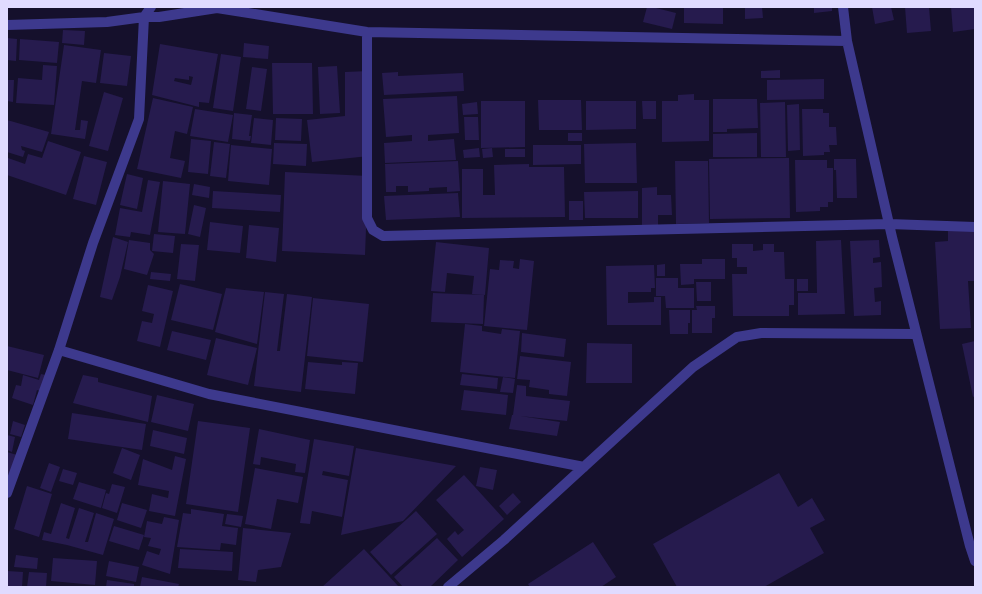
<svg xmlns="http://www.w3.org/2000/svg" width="982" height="594" viewBox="0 0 982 594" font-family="Jost,sans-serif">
  <rect width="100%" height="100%" fill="#15102c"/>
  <!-- building -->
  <path fill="#261b4e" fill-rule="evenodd" d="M647,7H652L676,13L672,29L643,22Z
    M684,7H723V24L684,23Z
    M745,7H762L763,18L745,19Z
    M814,7H832V11L814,13Z
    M872,7H891L894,20L875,24Z
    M905,7H929L931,31L907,33Z
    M951,7H975V29L953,32Z
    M63,30L85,31L84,45L62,43Z
    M7,38L17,39L16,61L7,60Z
    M20,39L59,42L57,63L19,60Z
    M244,43L269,46L268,59L243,57Z
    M160,44L218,54L209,103L199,102V107L152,95ZM189,76L193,77L191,85L174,81L175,78L189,80Z
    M64,45L101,50L96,83L82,81L75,130H80L81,120L88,121L85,139L51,134Z
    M104,53L131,56L127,86L100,83Z
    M221,54L241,57L233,111L213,108Z
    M272,63H312L313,114H273Z
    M43,65L57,66L54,105L16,103L18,78L42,80Z
    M337,66L340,113L320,114L318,67Z
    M252,67L267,69L261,111L246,109Z
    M780,70V78H761V71Z
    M369,71V156L312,162L307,120L345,116V72Z
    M398,72V76L463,73L464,91L384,95L382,73Z
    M824,79V99L767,100V80Z
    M7,80H14L13,102L7,101Z
    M104,92L123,98L108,151L89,146Z
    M694,94V100H709V141L662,142V101H678V95Z
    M457,96L459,133L428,135V141L454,139L456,160L385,163L384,143L412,141V135L386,137L383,99Z
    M153,98L193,107L187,134L175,131L170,158L185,161L181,178L137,169Z
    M713,99H757L758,128L727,129V132H713Z
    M538,100H581L582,130H539Z
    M481,101H525V147L481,148Z
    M586,101H636V129L586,130Z
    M642,101H656V119H643Z
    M477,102L478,114L463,115L462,104Z
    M785,102L786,157H761L760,103Z
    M799,104L800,150L788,151L787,105Z
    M195,109L233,115L228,142L190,136Z
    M802,109H823V113H829V127H836L837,145H829L830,152H824V155L803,156Z
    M234,113L252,115L249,136H251L250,141L232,139Z
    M464,117H478L479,140H465Z
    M254,118L273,120L271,145L251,143Z
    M276,118L302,119L301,141L275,140Z
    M7,120L49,132L42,152L21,146L22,150L25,151L23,157L7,152Z
    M568,133H582V141H568Z
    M757,133V157H713V134Z
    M191,139L211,141L208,174L188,172Z
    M48,141L81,152L66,195L7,175V162L8,158L25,164L28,154L42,158Z
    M214,142L230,144L226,178L210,176Z
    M274,143L307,144L306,166L273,164Z
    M636,143L637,183H585L584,144Z
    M231,145L272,149L269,185L228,181Z
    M533,145H581V164L533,165Z
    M479,148L480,157L464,158L463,150Z
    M492,148L493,157L483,158L482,149Z
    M505,149H525V157H505Z
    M84,156L107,162L96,205L73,199Z
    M789,158L790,218L710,219L709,159Z
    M834,159H856L857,198H837L836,170H834Z
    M795,160H827V168H833V202H828V207H820V211L796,212Z
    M458,161L460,191L447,192V187L429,188V191L408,192V186H396V192H386L385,164Z
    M675,161H708L709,223L676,224Z
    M529,164V167H564L565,217L462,218V169H483V195H495L494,165Z
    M285,172L368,176L365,255L282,251Z
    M127,174L143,178L137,209L120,205Z
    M148,180L160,182L150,235L131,232L130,237L115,235L120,208L142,212Z
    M163,181L190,184L185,234L158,232Z
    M194,184L210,187L209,198L192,195Z
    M657,187V195H671L672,215H658V225H642V188Z
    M213,191L281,195L280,212L212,208Z
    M638,191V218H585L584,192Z
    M458,193L460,217L386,220L384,196Z
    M569,201H583V220H569Z
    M194,205L206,208L200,237L188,234Z
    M210,222L243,226L240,253L207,250Z
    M249,225L279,228L276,262L246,258Z
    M975,230V281H968L971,328L940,329L935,242L948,241V231Z
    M154,234L175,236L173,253L152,251Z
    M113,237L128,242L120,277L112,300L100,297Z
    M129,240L150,243V250L154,254L147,275L124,269Z
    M841,240L845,314L798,315V293H817L816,241Z
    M879,240L880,257L873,258V263L881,262L882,287L874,288L875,302L881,301V315L854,316L850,241Z
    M436,242L489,248L485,295L472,294L474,276L447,273L445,292L431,291Z
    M181,244L199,245L195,281L177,279Z
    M732,244H753V251L763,250V244H774V252H784L785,279H794V305H789V316H733L732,274H747V267H737V258H732Z
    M520,259L534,261L527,330L484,326L490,269L499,270L500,260L514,261L513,268L519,269Z
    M702,259H725V279H694V284L681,285L680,264H702Z
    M665,264V276H657V265Z
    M654,265L655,288H651V292H628V303L654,302V297H661V325H607L606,266Z
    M151,272L171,274L170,281L150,279Z
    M656,278H678V288H694V308H666L665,296H656Z
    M797,279H808V291H797Z
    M696,282H711V301H697Z
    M180,284L222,294L213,330L171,320Z
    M148,285L173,291L160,347L137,341L142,321L152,323L154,314L142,311Z
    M226,288L264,292L257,344L215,332Z
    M265,292L284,294L277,351H280L287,294L312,297L301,392L254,386Z
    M433,293L484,295L483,324L431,322Z
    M313,298L369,304L363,362L307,356Z
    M696,306H715V318H712V333H692V310H697Z
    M669,310H690V323H688V334H670Z
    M465,324L482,326V331L501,334L502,329L520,331L515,378L460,372Z
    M172,331L211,340L206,360L167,350Z
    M522,333L566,339L564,357L521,352Z
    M216,338L257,348L248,385L207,375Z
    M975,341V396L973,397L962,344Z
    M587,343L632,344V383H586Z
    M7,346L44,355L38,378L7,370Z
    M520,356L571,362L567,396L549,394V390L529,387L530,380L517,379Z
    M308,362L342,365V362L358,363L355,394L305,389Z
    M41,374L50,376L45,393L37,390L33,405L12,398L16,385L21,386L23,375L39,380Z
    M462,374L498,378L497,389L460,385Z
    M83,375L98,378V382L152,396L148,422L73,403Z
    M503,377L515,379L513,393L500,392Z
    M517,385L526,386V396L570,401L567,421L520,416L560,422L557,436L509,429L512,415H513Z
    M464,390L508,395L506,415L461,410Z
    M157,395L194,404L188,431L151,422Z
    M72,413L146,424L142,450L68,439Z
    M13,421L25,425L21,437L10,434Z
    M198,421L250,428L238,512L186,504Z
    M259,429L310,440L305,473L295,472L296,464L261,457L260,465L253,464Z
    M153,430L187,438L184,454L150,446Z
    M7,435L15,437L12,452L7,450Z
    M314,439L354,446L349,476L323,471L322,475L348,480L342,517L312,511L310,524L300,523Z
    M122,448L140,455L131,480L113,473Z
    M356,448L456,466L403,521L341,535Z
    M7,452L17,455L7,493Z
    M175,456L186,459L175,516L149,511L152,494L168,498L169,491L138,485L143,459L172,470Z
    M49,463L60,467L51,492L40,488Z
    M480,467L497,470L493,490L476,486Z
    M255,468L303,477L298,503L277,499L271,529L245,524Z
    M63,469L77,473L73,485L59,481Z
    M779,473L798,507L812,498L825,520L810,528L824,553L764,587H677L653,544Z
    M464,475L504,519L462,557L447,539L455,531L458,535L464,530L436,500Z
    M79,482L106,490L101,508L73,499Z
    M112,484L125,487L117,513L102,508L106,493L109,494Z
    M27,486L52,494L39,537L14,529Z
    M513,493L521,502L507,515L499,506Z
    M61,503L75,508L66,538L69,539L79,508L94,513L85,542H88L96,513L114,519L103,555L67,545L42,540L44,532L51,534Z
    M122,503L147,510L141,528L117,520Z
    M191,509L224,514L222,526L238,528L236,545L221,543L220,550L177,547L183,513L191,514Z
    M416,511L437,534L391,575L370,552Z
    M227,514L243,516L241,527L225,524Z
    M164,517L179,520L170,574L142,565L147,551L159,555L161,549L148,546L151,538L144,537L147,521L162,524Z
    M114,526L144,535L139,550L109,541Z
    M243,528L291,533L281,567L258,570L256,582L238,580Z
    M437,538L458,560L430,587H403L394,577Z
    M593,542L616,577L601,587H530L528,584Z
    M180,549L233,552L232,571L178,568Z
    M364,549L399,587H322Z
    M16,555L38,558L37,569L14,567Z
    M53,558L97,561L95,585L51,581Z
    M109,561L139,567L136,582L106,576Z
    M7,571L23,572L22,587H7Z
    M29,572L47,573L46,587H27Z
    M142,577L179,584L178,587H140Z
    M107,580L134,584V587H106Z"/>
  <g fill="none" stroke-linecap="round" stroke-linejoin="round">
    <!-- minor -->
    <path stroke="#3d398d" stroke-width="10" d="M843,7L847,41L892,237L970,546L975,561
      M7,25L107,22L144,17H159L217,8L367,32L847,41
      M367,32V218L373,230L383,236L889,224L975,227
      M59,350L209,394L584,467
      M7,493L59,350L93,243L139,119L144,17L151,7
      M448,587L504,540L693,367L737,337L761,333L916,334"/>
  </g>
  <!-- border -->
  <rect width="982" height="594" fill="none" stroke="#e0dbff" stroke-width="16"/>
</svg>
